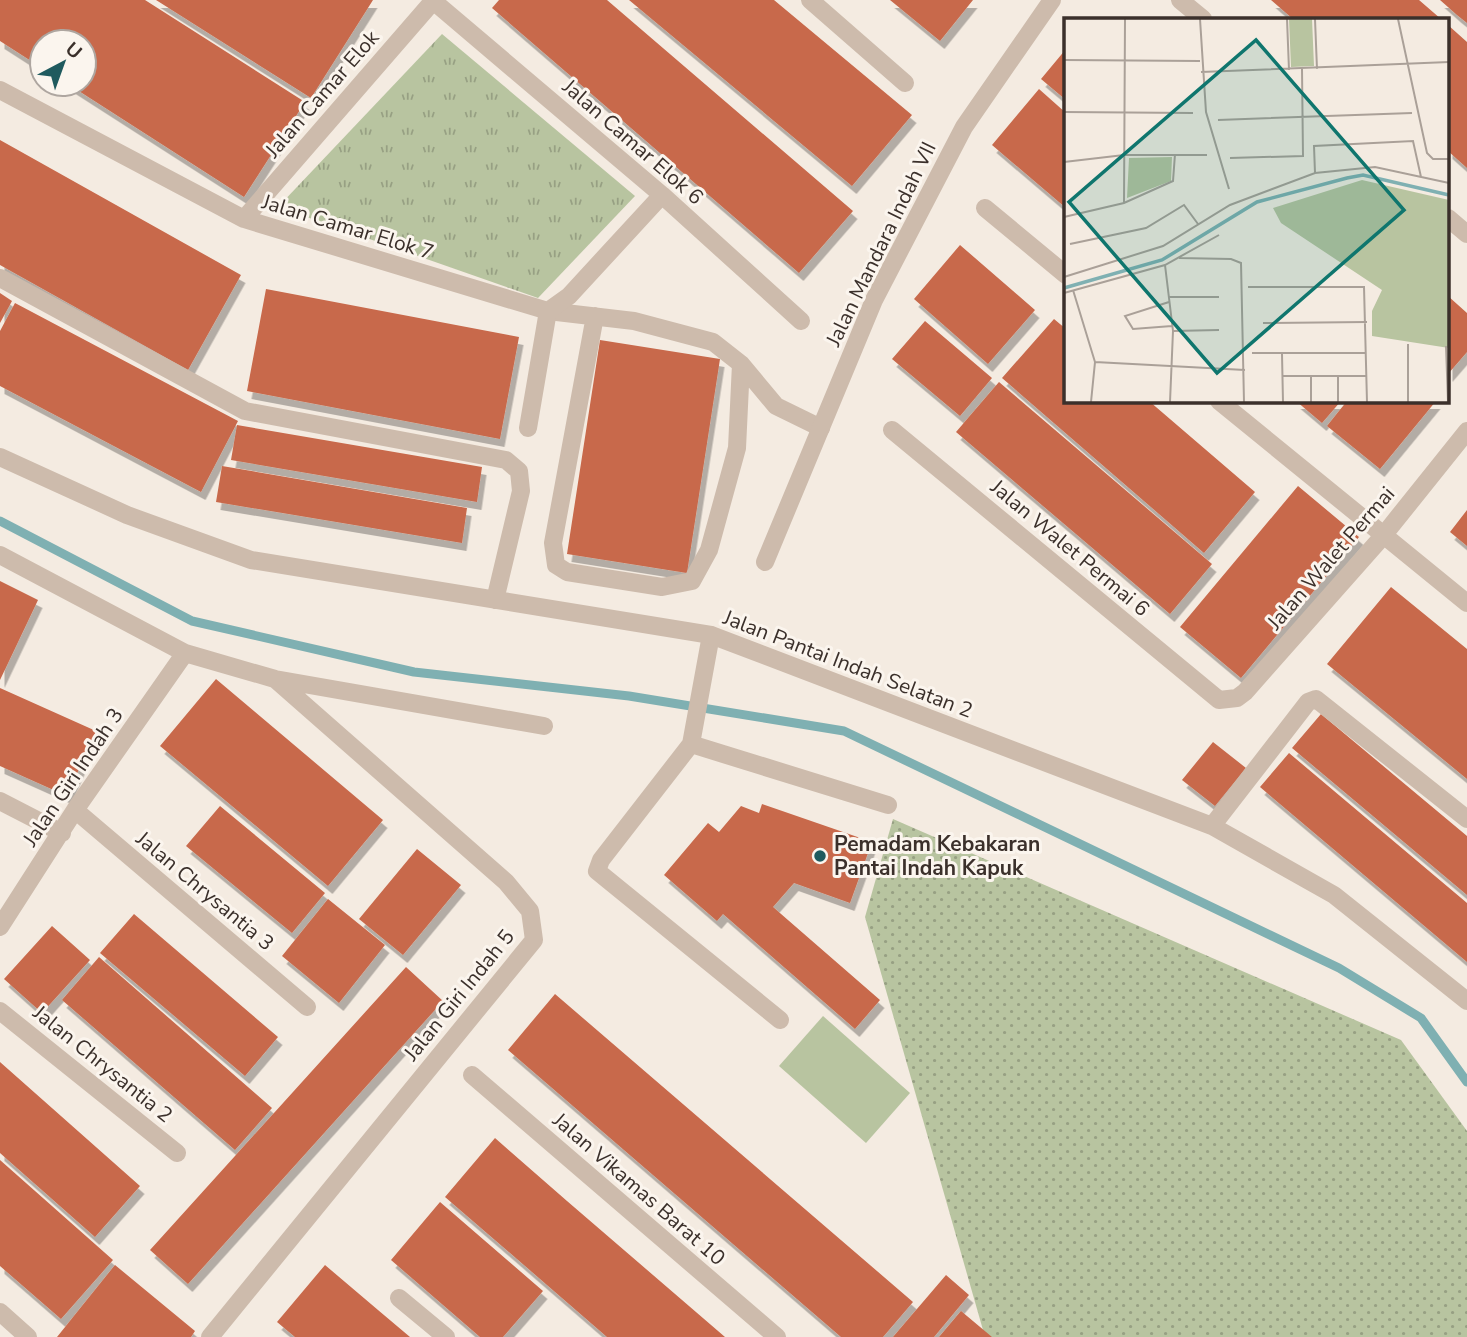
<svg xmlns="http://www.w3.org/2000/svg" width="1467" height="1337" viewBox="0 0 1467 1337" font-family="'Nunito Sans',sans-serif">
  <defs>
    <pattern id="grass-dots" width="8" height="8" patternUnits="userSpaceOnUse" patternTransform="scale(1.75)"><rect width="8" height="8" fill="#b8c4a0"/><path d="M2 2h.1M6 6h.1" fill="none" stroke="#97a083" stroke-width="1.8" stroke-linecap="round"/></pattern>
    <pattern id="park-tufts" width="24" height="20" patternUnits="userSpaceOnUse" patternTransform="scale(1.75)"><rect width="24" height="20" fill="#b8c4a0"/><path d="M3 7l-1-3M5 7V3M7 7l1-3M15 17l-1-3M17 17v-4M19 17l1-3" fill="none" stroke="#97a083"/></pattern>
    <filter id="shadow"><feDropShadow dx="4.5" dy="8" stdDeviation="0" flood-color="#0004"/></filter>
  </defs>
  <rect width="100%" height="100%" fill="#f4ebe1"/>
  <!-- grass -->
  <path fill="url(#grass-dots)" d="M893,819L1401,1040L1467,1131V1337H985L865,917Z"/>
  <!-- park -->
  <path fill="url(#park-tufts)" d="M442,34L635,196L538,298L278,207Z"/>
  <!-- garden -->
  <path fill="#b8c4a0" d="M823,1016L910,1093L866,1143L779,1066Z"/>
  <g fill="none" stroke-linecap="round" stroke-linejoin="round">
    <!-- stream -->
    <path stroke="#7fb0b2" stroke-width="9" d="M0,521L192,621L414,672L629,696L844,731L1339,968L1421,1018L1467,1082"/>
  </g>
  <!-- building -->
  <path fill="#c8694b" filter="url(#shadow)" d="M0,0H145L305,102L244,197L68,84H84V42H42V68L0,41Z
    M156,0H373L311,98Z
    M499,0H607L853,211L799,273L492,8Z
    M629,0H774L912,115L852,186Z
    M890,0H973L940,41Z
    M1271,0H1419L1441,19H1293Z
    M1440,0H1467V23L1457,15Z
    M1448,25L1467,42V168L1448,151Z
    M1066,49V100L1041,79Z
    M1039,89L1066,113V208L992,145Z
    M0,140L241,275L188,370L0,265Z
    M960,245L1035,310L988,364L914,299Z
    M266,289L519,337L500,439L247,391Z
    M0,293L12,301L0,323Z
    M1448,296L1467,313V352L1448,374Z
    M15,303L238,421L201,492L0,386V331Z
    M1054,319L1066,329V401H1149L1255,492L1204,553L1002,378Z
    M925,321L992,378L960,416L892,359Z
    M600,340L720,359L687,573L567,554Z
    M999,382L1212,564L1170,614L956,432Z
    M1296,401H1341L1322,423Z
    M1347,401H1436L1380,469L1327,426Z
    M237,425L482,467L477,502L231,460Z
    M222,466L467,508L462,543L216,502Z
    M1298,486L1359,537L1241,678L1180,627Z
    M1467,510V546L1450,532Z
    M0,581L38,600L0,680Z
    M1391,587L1467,649V779L1327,664Z
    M216,679L383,820L328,886L160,746Z
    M0,688L96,731L67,796L0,766Z
    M1321,714L1467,836V895L1292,748Z
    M1213,742L1246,768L1215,806L1182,780Z
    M1289,753L1467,903V962L1260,787Z
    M762,804L872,842L850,903L794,883L773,907L880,1000L855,1029L723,914L717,921L664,875L708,823L719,832L741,806L759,813Z
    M220,806L325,893L292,933L186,846Z
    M417,849L461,885L403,955L359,919Z
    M328,899L385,945L339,1003L282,956Z
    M134,914L278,1037L245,1076L100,953Z
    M52,926L90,960L42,1013L4,979Z
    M99,957L272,1108L235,1150L62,1000Z
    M406,967L443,1001L188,1284L150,1250Z
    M555,994L913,1302L883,1337H841L508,1050Z
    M0,1062L140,1186L95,1237L0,1153Z
    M495,1138L567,1201L725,1337H607L517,1259L445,1197Z
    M0,1160L113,1260L61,1319L0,1266Z
    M440,1202L543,1291L503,1337H480L391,1260Z
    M115,1265L195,1331L191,1337H57Z
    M325,1265L378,1310L410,1337H295L277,1322Z
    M946,1275L969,1295L934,1337H893Z
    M961,1311L992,1337H939Z"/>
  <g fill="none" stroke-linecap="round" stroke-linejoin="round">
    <!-- lane -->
    <path stroke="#cdbbac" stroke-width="18" d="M548,311L634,321L713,342L741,364L776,406L821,428
      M595,316L553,543L556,565L567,572L662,587L692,581L709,550L737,448L741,364
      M711,635L691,744L601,860L597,871L780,1020
      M691,744L888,805"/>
    <!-- street -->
    <path stroke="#cdbbac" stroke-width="18" d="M432,0L662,195L801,321
      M810,0L905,83
      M1180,0L1203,19
      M0,90L244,219L548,311L569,296L662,195
      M985,208L1066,275
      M1448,218L1467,234
      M244,219L434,0
      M0,278L245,411L506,460L519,471L521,491L495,600
      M1219,401L1467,603
      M528,428L548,311
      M892,430L1219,700L1237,698L1245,692L1383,536L1467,431
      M0,457L127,515L251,560L711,635L1212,826L1334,895L1467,1001
      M0,555L185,653L275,679L544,726
      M765,562L874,300L964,127L1052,0
      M0,801L62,833
      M75,810L307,1007
      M1212,826L1308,702L1316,699L1467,819
      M0,927L75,810L185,653
      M0,1011L177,1153
      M472,1075L777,1337
      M399,1298L446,1337
      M0,1312L28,1337
      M210,1337L534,940L530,911L506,882L275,679"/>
  </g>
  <!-- markers -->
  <circle fill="#1f5a5e" stroke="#fbf5ee" stroke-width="2.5" cx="820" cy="856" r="7"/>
  <g text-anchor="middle" stroke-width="6" stroke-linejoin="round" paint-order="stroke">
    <!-- street labels -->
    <g font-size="21" fill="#3b302b" stroke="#fbf5ee">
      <text transform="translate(322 94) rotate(-49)" y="7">Jalan Camar Elok</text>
      <text transform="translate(633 142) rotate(41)" y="7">Jalan Camar Elok 6</text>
      <text transform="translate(348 227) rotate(17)" y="7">Jalan Camar Elok 7</text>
      <text transform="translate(881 244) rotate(-64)" y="7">Jalan Mandara Indah VII</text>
      <text transform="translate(1070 548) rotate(40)" y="7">Jalan Walet Permai 6</text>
      <text transform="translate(1331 558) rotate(-49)" y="7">Jalan Walet Permai</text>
      <text transform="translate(848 664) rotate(21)" y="7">Jalan Pantai Indah Selatan 2</text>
      <text transform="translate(73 777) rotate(-56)" y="7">Jalan Giri Indah 3</text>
      <text transform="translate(205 891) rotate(40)" y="7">Jalan Chrysantia 3</text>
      <text transform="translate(459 995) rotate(-51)" y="7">Jalan Giri Indah 5</text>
      <text transform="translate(103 1064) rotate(39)" y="7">Jalan Chrysantia 2</text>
      <text transform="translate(639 1189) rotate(41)" y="7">Jalan Vikamas Barat 10</text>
    </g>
    <!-- poi labels -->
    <g font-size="21" font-weight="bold" fill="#3b302b" stroke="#fbf5ee" text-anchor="start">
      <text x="834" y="851">Pemadam Kebakaran<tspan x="834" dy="24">Pantai Indah Kapuk</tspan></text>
    </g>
  </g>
  <!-- overview -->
  <g transform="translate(1064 18)">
    <rect width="385" height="385" fill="#f4ebe1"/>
    <path d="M298,162L385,182V330L308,318V293L318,272L217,205L209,190Z" fill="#b8c4a0"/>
    <path d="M225,1H248L250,48L227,49ZM108,139L107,163L63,180L65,140Z" fill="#b8c4a0"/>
    <path fill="none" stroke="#7fb0b2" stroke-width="3.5" d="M0,270L98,242L193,184L283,160L299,157L385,177"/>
    <path fill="none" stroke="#aaa098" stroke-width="2" d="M136,1L142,94L165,171M223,1L225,52M251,1L253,51M334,1L363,135L369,141H385M0,42L136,43M137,54L385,44M0,94L129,95M154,102L348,95M166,140L239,138L238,51M0,144L60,137H143M251,155L250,128L349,123L357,159M60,185L61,1M0,199L60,185L109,163L111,136M6,226L82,210L120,187L134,206M115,240L167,241L177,245L180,384M101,247L109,313L106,384M0,259L99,228L166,187L251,155L311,149L385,165M184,269H300L303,384M9,272L31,344L27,384M0,275L101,247L155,217M104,279H155M105,284L61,298L69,311L108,308M199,305L303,304M109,313L155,312M344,326V384M382,328L384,384M188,335H302M218,336L219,384M31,344L181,352M219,358H303M274,358V384M247,384V358"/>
    <path fill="#0f766e" fill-opacity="0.15" stroke="#0f766e" stroke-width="3.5" d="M192,22L340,192L153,355L5,184Z"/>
    <rect width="385" height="385" fill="none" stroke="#3b302b" stroke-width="3.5"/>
  </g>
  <!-- north arrow -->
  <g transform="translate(63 63) rotate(41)"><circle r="33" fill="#fbf5ee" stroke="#aea6a0" stroke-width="2"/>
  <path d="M0-5L12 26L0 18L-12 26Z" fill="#1f5a5e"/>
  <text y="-10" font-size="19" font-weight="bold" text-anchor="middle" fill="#3b302b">U</text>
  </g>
</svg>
